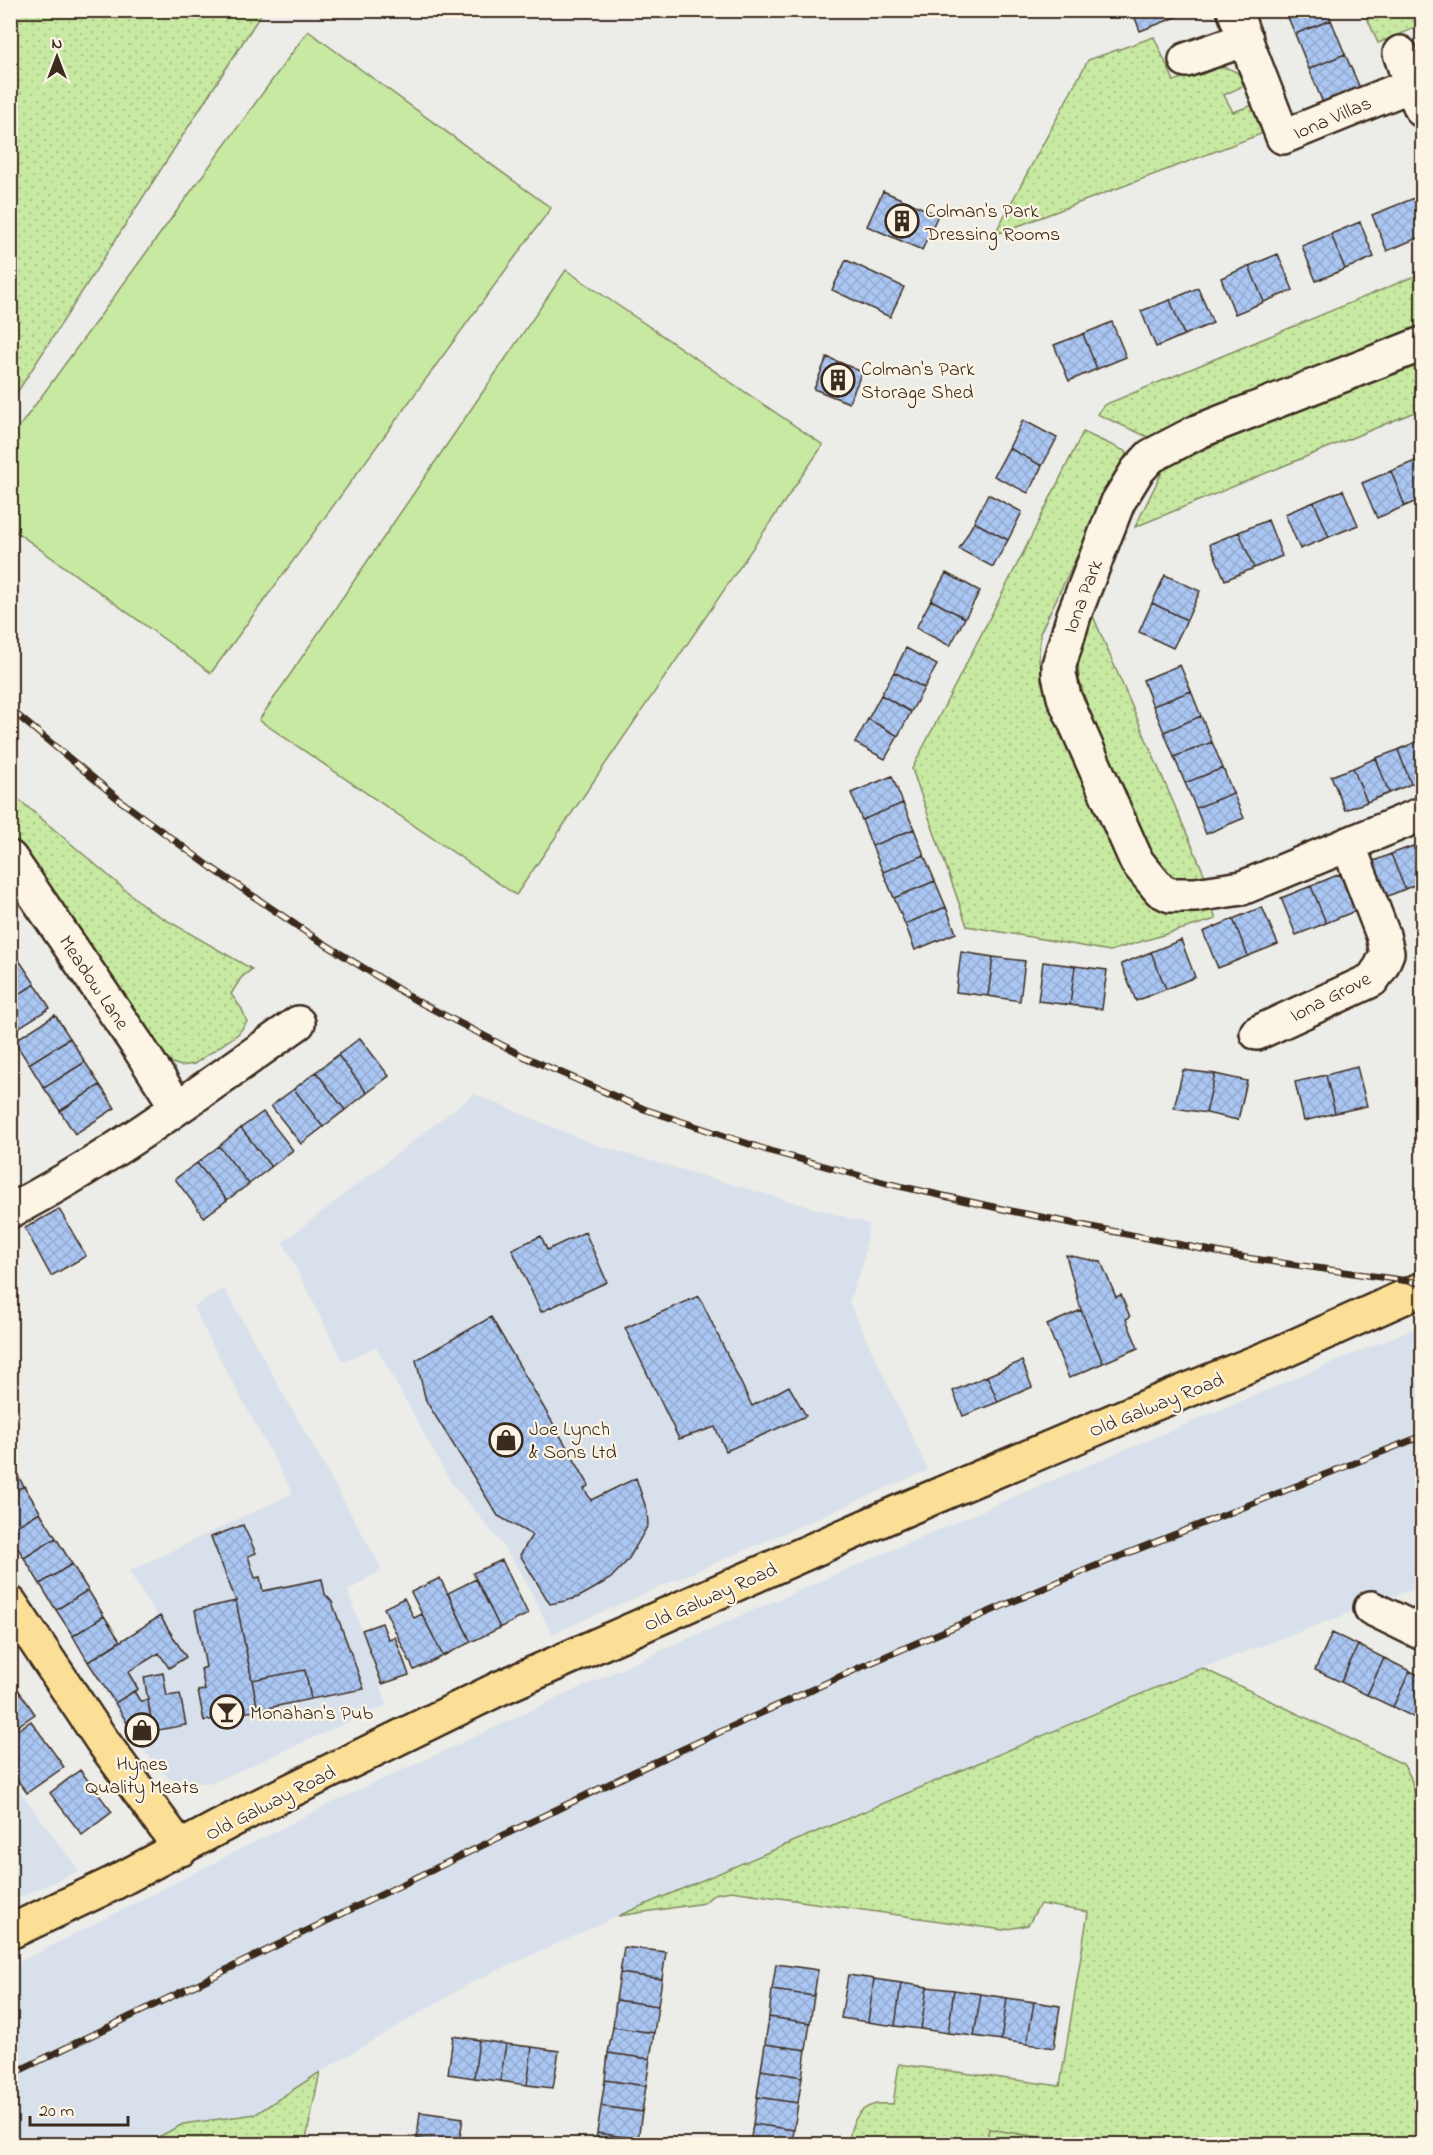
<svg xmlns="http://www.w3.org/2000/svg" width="1433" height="2155" viewBox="0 0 1433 2155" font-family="'Indie Flower',sans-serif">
  <defs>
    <pattern id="grass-dots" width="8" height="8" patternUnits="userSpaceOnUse" patternTransform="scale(1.5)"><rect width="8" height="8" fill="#c7e9a2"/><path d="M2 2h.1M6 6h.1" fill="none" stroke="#acc88b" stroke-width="1.8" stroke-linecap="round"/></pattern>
    <pattern id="building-cross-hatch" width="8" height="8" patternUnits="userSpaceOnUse" patternTransform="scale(1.5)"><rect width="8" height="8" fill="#aac6f2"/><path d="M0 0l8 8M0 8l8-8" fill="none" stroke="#93aacf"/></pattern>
  </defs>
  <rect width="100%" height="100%" fill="#ecece8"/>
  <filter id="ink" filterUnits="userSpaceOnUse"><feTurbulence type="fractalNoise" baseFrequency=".0167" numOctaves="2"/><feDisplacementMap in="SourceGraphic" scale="12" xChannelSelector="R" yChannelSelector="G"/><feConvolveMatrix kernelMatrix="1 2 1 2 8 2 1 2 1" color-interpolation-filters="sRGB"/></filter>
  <g filter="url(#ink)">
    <!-- built -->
    <path fill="#d8e1eb" d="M474,1094L593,1144L869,1224L863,1264L849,1302L928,1470L552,1634L522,1574L498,1539L450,1481L376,1347L343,1362L283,1242Z
      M224,1288L382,1569L348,1591L387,1705L214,1782L196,1783L169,1779L129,1734L88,1662L157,1617L129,1571L293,1493L216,1352L193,1307Z
      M1422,1325V1586L1202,1668L618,1916L472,1982L320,2072L256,2114L183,2124L145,2144H11L10,1967L333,1802L680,1642L1046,1483Z
      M10,1778L79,1871L11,1901H10Z"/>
    <!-- grass -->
    <path fill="url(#grass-dots)" stroke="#818a60" stroke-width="1.5" d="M11,10L263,11L11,402L10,11Z
      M1364,11H1422V47L1415,28L1378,43Z
      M1154,37L1174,81C1201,72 1229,54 1247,84L1224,95L1233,112L1253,105L1262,125L1261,134L994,235L1088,60Z
      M1422,273V326L1150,438L1097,414L1104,405Z
      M1422,358V409L1135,527L1163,470L1253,426Z
      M1083,432L1127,452L1040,633L1039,662L1053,709L1123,872L1145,900L1168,908L1211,907L1216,919L1110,951L967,926L912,769L1023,553Z
      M1090,609L1208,883L1177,881L1148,862L1091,717L1079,679L1078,658Z
      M10,792L149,910L252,969L241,978L231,994L242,1009L247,1022L238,1034L194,1064L181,1066L163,1060L153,1049L11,833Z
      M1202,1668L1403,1764C1407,1770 1410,1775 1412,1782C1415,1792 1414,1801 1422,1808V2144H1078L989,2129L986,2144H849C849,2129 856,2109 873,2105C879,2103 886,2104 893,2104L899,2064L1060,2086L1088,1912L1040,1904L1028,1925L1003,1930L731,1891L714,1894L704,1903L618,1916Z
      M320,2072L306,2139L311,2144H145L183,2124L256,2114Z"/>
    <!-- garden -->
    <path fill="#c7e9a2" stroke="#818a60" stroke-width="1.5" d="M308,31L551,208L211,673L11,528V438Z
      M566,270L823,445L516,895L259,720Z
      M989,2129L1078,2144H986Z"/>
    <!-- building -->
    <path fill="url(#building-cross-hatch)" stroke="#3b2a1e" stroke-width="1.5" d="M1132,10H1171L1174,18L1140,31Z
      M1171,10H1193L1174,18Z
      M1285,10H1327L1331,20L1295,34Z
      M1331,20L1345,54L1309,69L1295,34Z
      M1345,54L1360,88L1323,103L1309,69Z
      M883,191L938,215L922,250L867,226Z
      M1422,195V236L1387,251L1372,215Z
      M1360,222L1374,257L1345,269L1331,234Z
      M1331,234L1345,269L1316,281L1302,246Z
      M1278,254L1293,290L1264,302L1249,266Z
      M846,260L904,287L890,317L832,290Z
      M1249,266L1264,302L1235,314L1221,278Z
      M1198,288L1213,323L1184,335L1170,300Z
      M1170,300L1184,335L1156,347L1141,311Z
      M1112,322L1126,357L1097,369L1083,334Z
      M1083,334L1097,369L1069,381L1054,345Z
      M827,357L862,372L849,403L814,389Z
      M1023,420L1057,438L1042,466L1009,448Z
      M1009,448L1042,466L1028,493L994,476Z
      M1420,459L1422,465V499L1405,506L1391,471Z
      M1391,471L1405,506L1377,518L1362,483Z
      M1343,490L1358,525L1329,537L1314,502Z
      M988,494L1022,512L1008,540L974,522Z
      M1314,502L1329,537L1300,549L1285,514Z
      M1268,520L1282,556L1254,568L1239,532Z
      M974,522L1008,540L993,567L959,549Z
      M1239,532L1254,568L1225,580L1210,544Z
      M946,573L980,591L965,618L931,600Z
      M1165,575L1200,591L1187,620L1152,603Z
      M931,600L965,618L950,646L916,628Z
      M1152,603L1187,620L1173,648L1139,632Z
      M906,648L937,665L924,688L894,672Z
      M1180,665L1191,691L1153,706L1143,680Z
      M894,672L924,688L911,712L881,695Z
      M1191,691L1201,716L1164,732L1153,706Z
      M881,695L911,712L898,736L868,719Z
      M1201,716L1212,742L1174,757L1164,732Z
      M868,719L898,736L885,759L855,743Z
      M1420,740L1422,747V779L1411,784L1398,750Z
      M1212,742L1223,768L1185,783L1174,757Z
      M1398,750L1411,784L1389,793L1376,758Z
      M1376,758L1389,793L1367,802L1353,768Z
      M1223,768L1233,793L1196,808L1185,783Z
      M1353,768L1367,802L1345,810L1331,776Z
      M892,776L903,803L862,820L851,793Z
      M1233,793L1244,818L1206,834L1196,808Z
      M903,803L914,829L872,846L862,820Z
      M914,829L924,855L883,872L872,846Z
      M1422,842V868L1413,846Z
      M1413,846L1422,868V882L1405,889L1391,854Z
      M1391,854L1405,889L1383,898L1369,863Z
      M924,855L935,881L894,898L883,872Z
      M1340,874L1355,911L1326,923L1311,886Z
      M935,881L946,907L905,924L894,898Z
      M1311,886L1326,923L1296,935L1281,898Z
      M946,907L956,933L915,950L905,924Z
      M1262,907L1278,944L1248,956L1233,919Z
      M1233,919L1248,956L1218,968L1203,932Z
      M1181,940L1195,977L1166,989L1151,952Z
      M10,947L19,960L10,966Z
      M961,952L993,957L988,996L956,992Z
      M1151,952L1166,989L1136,1001L1121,964Z
      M993,957L1025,961L1020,1001L988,996Z
      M19,960L35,984L10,1000V966Z
      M1043,962L1075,966L1070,1005L1038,1001Z
      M1075,966L1107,970L1102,1009L1070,1005Z
      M35,984L50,1008L10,1033V1000Z
      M55,1015L70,1038L29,1064L14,1041Z
      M70,1038L85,1062L44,1088L29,1064Z
      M360,1038L389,1076L367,1093L338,1055Z
      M338,1055L367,1093L345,1110L316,1072Z
      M85,1062L100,1085L60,1111L44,1088Z
      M1357,1067L1367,1106L1335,1113L1326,1075Z
      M1183,1070L1215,1074L1206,1113L1174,1108Z
      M316,1072L345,1110L323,1127L294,1089Z
      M1215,1074L1247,1081L1238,1120L1206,1113Z
      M1326,1075L1335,1113L1304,1121L1295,1082Z
      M100,1085L115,1108L75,1134L60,1111Z
      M294,1089L323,1127L301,1144L271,1106Z
      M263,1112L293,1150L271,1167L241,1128Z
      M241,1128L271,1167L249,1184L219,1146Z
      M219,1146L249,1184L227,1200L197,1163Z
      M197,1163L227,1200L204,1217L175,1179Z
      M59,1209L86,1256L51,1276L25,1228Z
      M585,1232L607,1282L541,1312L512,1249L541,1236L547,1250Z
      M1066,1255L1101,1262L1116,1297L1121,1295L1130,1317L1126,1319L1138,1348L1103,1363L1081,1310Z
      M699,1296L752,1406L789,1386L806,1416L726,1451L715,1427L679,1439L625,1328Z
      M1081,1310L1103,1363L1069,1378L1047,1325Z
      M491,1317L589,1485L584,1489L591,1500L636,1478L647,1511L648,1525L628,1560L611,1578L595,1588L579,1597L565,1601L550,1604L520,1555L532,1535L498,1516L426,1401L416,1360Z
      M1022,1361L1032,1387L998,1402L987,1376Z
      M987,1376L998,1402L963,1416L953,1391Z
      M10,1464L24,1486L10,1494Z
      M24,1486L40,1512L10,1530V1494Z
      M40,1512L56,1538L24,1558L10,1535V1530Z
      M243,1525L256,1553L248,1556L255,1578L260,1577L263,1591L322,1579L325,1594L332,1602L364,1689L311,1699L305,1670L252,1680L236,1601L211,1537Z
      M56,1538L72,1564L40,1584L24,1558Z
      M502,1560L528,1614L500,1628L473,1573Z
      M72,1564L88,1590L56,1610L40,1584Z
      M440,1578L471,1642L443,1656L411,1592Z
      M476,1579L500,1628L471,1642L448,1593Z
      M88,1590L104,1616L73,1636L56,1610Z
      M404,1598L414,1618L422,1614L443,1656L414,1670L384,1608Z
      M236,1601L258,1710L204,1721L198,1691L205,1690L201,1669L206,1667L195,1610Z
      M104,1616L120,1641L88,1662L73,1636Z
      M160,1616L186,1657L169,1668L159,1653L128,1672L138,1689L115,1703L88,1662Z
      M382,1623L388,1639L395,1637L409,1675L382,1684L362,1630Z
      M1332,1633L1358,1645L1341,1682L1315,1670Z
      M1358,1645L1384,1658L1367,1695L1341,1682Z
      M1384,1658L1410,1671L1393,1707L1367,1695Z
      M305,1670L311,1699L258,1710L252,1680Z
      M1410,1671L1422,1677V1712L1419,1720L1393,1707Z
      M163,1673L167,1696L180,1694L186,1725L153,1731L144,1677Z
      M10,1678L19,1691L10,1697Z
      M19,1691L35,1714L13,1729L10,1726V1697Z
      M134,1691L140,1701L148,1700L153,1731L134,1734L115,1703Z
      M31,1721L64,1767L27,1793L10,1770V1735Z
      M80,1770L112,1812L82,1835L50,1793Z
      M624,1947L666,1952L662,1979L620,1973Z
      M776,1964L818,1970L814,1996L772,1990Z
      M620,1973L662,1979L658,2006L616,2000Z
      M848,1975L874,1979L868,2022L841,2018Z
      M874,1979L901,1983L895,2026L868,2022Z
      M901,1983L927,1987L921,2029L895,2026Z
      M927,1987L954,1990L948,2033L921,2029Z
      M772,1990L814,1996L810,2023L769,2017Z
      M954,1990L981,1994L974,2036L948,2033Z
      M981,1994L1007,1998L1001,2040L974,2036Z
      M1007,1998L1034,2002L1027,2044L1001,2040Z
      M616,2000L658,2006L654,2033L613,2027Z
      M1034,2002L1060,2006L1054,2048L1027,2044Z
      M769,2017L810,2023L806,2050L765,2044Z
      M613,2027L654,2033L650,2059L608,2053Z
      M453,2036L479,2040L474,2078L448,2074Z
      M479,2040L506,2044L500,2081L474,2078Z
      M506,2044L532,2047L527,2085L500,2081Z
      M765,2044L806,2050L802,2077L761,2070Z
      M532,2047L559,2051L553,2088L527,2085Z
      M608,2053L650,2059L646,2086L605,2080Z
      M761,2070L802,2077L798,2103L757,2097Z
      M605,2080L646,2086L642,2112L601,2106Z
      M757,2097L798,2103L794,2130L753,2124Z
      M601,2106L642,2112L638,2139L597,2133Z
      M420,2112L463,2118L459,2144L417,2139Z
      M753,2124L794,2130L792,2144H750Z
      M597,2133L638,2139L637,2144H595Z
      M417,2139L457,2144H416Z"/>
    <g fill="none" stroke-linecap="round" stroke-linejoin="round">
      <!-- minor casing -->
      <g stroke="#3b2a1e" stroke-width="38">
        <path id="minor" d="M1234,10L1283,137L1411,85L1422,110
          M1400,53L1411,85
          M1186,60L1246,39
          M1422,344L1199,431L1151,456L1137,471L1118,502L1074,615L1059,665V675L1064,697L1137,862L1160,890L1170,895H1195L1242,888L1422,814
          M10,858L136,1043L177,1107
          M1257,1033L1372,980L1381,967L1387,953L1383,935L1348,844
          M10,1211C112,1158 205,1088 298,1023
          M1371,1608L1422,1633"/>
      </g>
      <!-- major casing -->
      <g stroke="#3b2a1e" stroke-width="38">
        <path id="major" d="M10,1603L103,1742L181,1849
          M10,1932L112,1884L255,1808L498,1689L901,1511L1151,1405L1277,1354L1422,1289"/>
      </g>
      <!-- minor -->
      <use href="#minor" stroke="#fcf5e5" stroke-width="33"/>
      <!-- major -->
      <use href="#major" stroke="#fbdf96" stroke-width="33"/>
      <!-- rail casing -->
      <g stroke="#3b2a1e" stroke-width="7">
        <path id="rail" d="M10,709L122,802L212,868L312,936L417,1001L523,1056L644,1109L770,1151L890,1184L1016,1212L1247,1258L1422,1283
          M10,2075L642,1768L861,1667L1093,1567L1422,1436"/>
      </g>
      <!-- rail -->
      <use href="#rail" stroke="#fcf5e5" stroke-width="4.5" stroke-dasharray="14" stroke-linecap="butt"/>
    </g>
  </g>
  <!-- icons -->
  <defs>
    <g id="building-ring" transform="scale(1.725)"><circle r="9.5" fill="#fcf5e5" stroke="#3b2a1e" stroke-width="1.5"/><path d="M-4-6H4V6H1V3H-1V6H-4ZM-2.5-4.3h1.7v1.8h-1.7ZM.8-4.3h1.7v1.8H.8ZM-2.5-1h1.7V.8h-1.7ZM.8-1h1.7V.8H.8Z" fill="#3b2a1e"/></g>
    <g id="shop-ring" transform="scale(1.725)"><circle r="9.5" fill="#fcf5e5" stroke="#3b2a1e" stroke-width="1.5"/><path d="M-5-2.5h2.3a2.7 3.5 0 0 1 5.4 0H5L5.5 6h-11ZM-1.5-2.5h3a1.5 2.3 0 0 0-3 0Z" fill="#3b2a1e"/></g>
    <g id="bar-ring" transform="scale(1.725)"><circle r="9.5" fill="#fcf5e5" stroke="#3b2a1e" stroke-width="1.5"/><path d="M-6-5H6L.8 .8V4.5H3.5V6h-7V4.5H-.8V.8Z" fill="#3b2a1e"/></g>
  </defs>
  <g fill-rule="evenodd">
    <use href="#building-ring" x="902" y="221"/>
    <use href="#building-ring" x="838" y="380"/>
    <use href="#shop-ring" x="506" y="1440"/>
    <use href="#bar-ring" x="227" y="1712"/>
    <use href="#shop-ring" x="142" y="1730"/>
  </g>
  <g text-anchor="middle" stroke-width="4.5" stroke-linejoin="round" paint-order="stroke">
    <!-- street labels -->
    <g font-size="20" fill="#3b2a1e" stroke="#fcf5e5">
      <text transform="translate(1332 117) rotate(-23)" y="7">Iona Villas</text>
      <text transform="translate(1082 596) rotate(-69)" y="7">Iona Park</text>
      <text transform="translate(95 982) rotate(56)" y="7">Meadow Lane</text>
      <text transform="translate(1330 996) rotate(-27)" y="7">Iona Grove</text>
      <text transform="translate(1156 1404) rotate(-22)" y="7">Old Galway Road</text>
      <text transform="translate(710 1596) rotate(-24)" y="7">Old Galway Road</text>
      <text transform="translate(270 1802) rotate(-27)" y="7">Old Galway Road</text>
    </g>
    <!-- poi labels -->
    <g font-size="20" fill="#3b2a1e" stroke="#fcf5e5" text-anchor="start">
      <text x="925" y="217">Colman's Park<tspan x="925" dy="23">Dressing Rooms</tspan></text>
      <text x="861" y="375">Colman's Park<tspan x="861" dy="23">Storage Shed</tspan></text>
      <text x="529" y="1435">Joe Lynch<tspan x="529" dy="23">&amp; Sons Ltd</tspan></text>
      <text x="250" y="1719">Monahan's Pub</text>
      <text x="142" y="1770" text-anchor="middle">Hynes<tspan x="142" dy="23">Quality Meats</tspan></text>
    </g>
  </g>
  <!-- margin -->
  <rect width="1433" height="2155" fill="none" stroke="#fcf5e5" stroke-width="36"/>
  <rect x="18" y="18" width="1397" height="2119" fill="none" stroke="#3b2a1e" stroke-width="2" filter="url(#ink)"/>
  <!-- north arrow -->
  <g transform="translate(57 57)" stroke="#fcf5e5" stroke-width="4.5" paint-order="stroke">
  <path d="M0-4.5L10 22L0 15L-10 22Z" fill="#3b2a1e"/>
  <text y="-9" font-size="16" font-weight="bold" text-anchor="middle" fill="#3b2a1e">N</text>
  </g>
  <!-- scale -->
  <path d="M30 2116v9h98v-9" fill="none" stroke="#3b2a1e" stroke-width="3"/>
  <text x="39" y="2116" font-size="18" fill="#3b2a1e" stroke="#fcf5e5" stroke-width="4.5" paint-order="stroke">20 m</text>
</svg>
